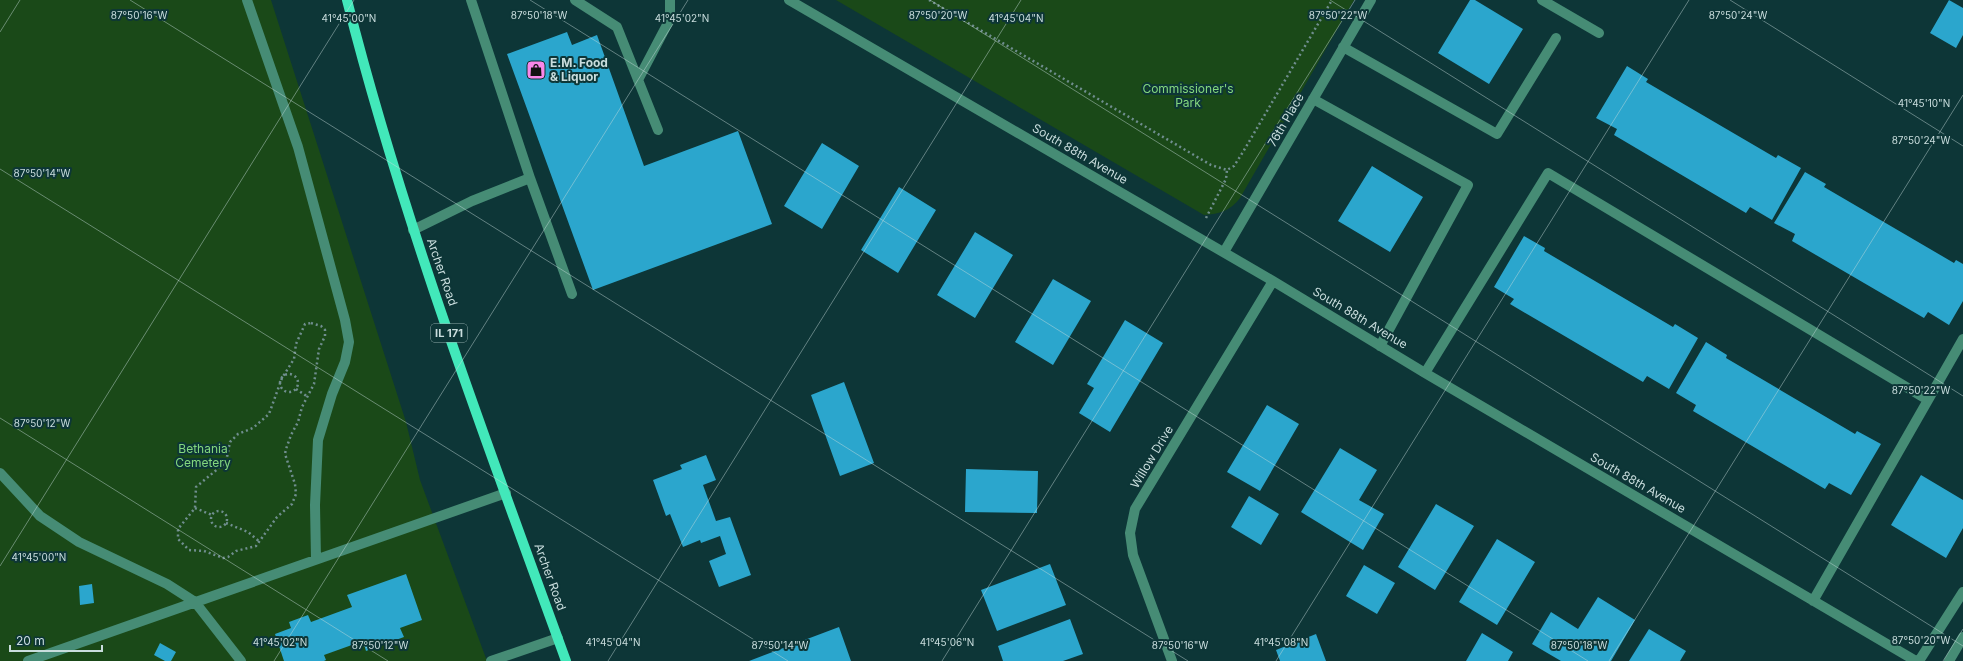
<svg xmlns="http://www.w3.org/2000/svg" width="1963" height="661" viewBox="0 0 1963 661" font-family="Inter,sans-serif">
  <rect width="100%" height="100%" fill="#0d3637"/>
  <!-- green -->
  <path fill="#1a4918" d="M0,0H271L406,422L420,480L487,661H0Z
    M836,0H1354L1240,198C1230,211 1220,214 1204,215Z"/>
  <!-- building -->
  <path fill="#2ba6cd" d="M1470,0H1475L1523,29L1489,84L1438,53Z
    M1949,0L1963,8V35L1956,48L1930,33Z
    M567,32L572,45L597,35L644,166L738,131L772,224L593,290L507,54Z
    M1627,66L1648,79L1646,82L1776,158L1778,155L1801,168L1772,220L1750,207L1746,213L1614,135L1617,129L1596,118Z
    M822,143L859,166L822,229L784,206Z
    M1372,166L1423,197L1390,252L1338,221Z
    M1805,172L1826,184L1824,187L1954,263L1956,260L1963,264V301L1949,325L1928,312L1924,318L1792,241L1795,234L1774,223Z
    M899,187L936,210L898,273L861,250Z
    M975,232L1013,255L975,318L937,295Z
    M1524,236L1545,248L1544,251L1673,327L1675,324L1698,338L1669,389L1647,376L1643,382L1510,304L1514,299L1494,287Z
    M1053,279L1091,301L1053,365L1015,342Z
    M1125,320L1163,343L1110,432L1079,413L1094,388L1087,384Z
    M1706,342L1727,355L1726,358L1855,434L1857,431L1881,444L1851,495L1829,483L1825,489L1693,411L1696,405L1676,393Z
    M844,382L874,463L840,476L811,395Z
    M1267,405L1299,424L1260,491L1227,472Z
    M1340,448L1377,470L1359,500L1384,514L1363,550L1301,512Z
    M706,455L716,480L703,485L716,521L730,517L751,575L719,587L709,561L726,554L720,536L701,543L700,540L683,547L670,514L666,516L653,480L682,469L680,465Z
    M966,469L1038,471L1037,513L965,512Z
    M1921,475L1963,500V528L1946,558L1891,525Z
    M1249,496L1279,514L1261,545L1231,527Z
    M1436,504L1474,526L1435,590L1398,567Z
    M1497,539L1535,562L1497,625L1459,602Z
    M1050,564L1066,605L997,631L981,590Z
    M1364,565L1395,583L1377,614L1346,596Z
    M406,574L422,620L400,628L404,637L366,651L363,641L324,655L326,660L324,661H284L275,634L291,628L289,622L308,615L311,622L352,607L347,595Z
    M92,584L94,603L80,605L79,586Z
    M1598,597L1635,620L1611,661H1561L1532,644L1551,612L1578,629Z
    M1070,619L1083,654L1063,661H1003L998,646Z
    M839,627L851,661H749Z
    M1649,629L1686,651L1680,661H1629Z
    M1482,633L1513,652L1508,661H1466Z
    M1316,634L1326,661H1280L1276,650Z
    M160,643L176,652L171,661H165L154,655Z"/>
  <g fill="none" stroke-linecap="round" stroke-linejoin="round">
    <!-- path -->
    <path stroke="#708e8f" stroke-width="2.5" stroke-dasharray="2 3" stroke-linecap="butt" d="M929,0L1211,165L1227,170L1234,166L1243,152L1332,0
      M1206,218L1226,179L1227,170
      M311,323L321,326L325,330V336L319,349L314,384L302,407L298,422L291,435L286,449L285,454L295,484L296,494L292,504L277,517L256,546L236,551L228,557L223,558L204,551L189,550L178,539V529L195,508L196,487L226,462L230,442L238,434L253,428L269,414L282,378L294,359L296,344L305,324Z
      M280 383a9 9 0 1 1 18 0a9 9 0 1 1-18 0Z
      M296,389L308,397
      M195,508L212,515
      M211 519a8 8 0 1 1 16 0a8 8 0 1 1-16 0Z
      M226,523L248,532L260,542"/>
    <!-- minor -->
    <path stroke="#468c75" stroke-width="10" d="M247,0L298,147L345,320L349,342L345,362L332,394L318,440L315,505L316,559
      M471,0L530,178
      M575,0L617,27L658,130
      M789,0L1273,281L1425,373L1916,661
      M1542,0L1599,33
      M1343,47L1497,134L1556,38
      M638,80L670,19V0
      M1313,99L1468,185L1380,346
      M413,230L472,201L530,178L572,294
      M1224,252L1371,0
      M1425,373L1548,173L1928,400
      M0,473L40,516L79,542L167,584L195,602L241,661
      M1813,601L1963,339
      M28,661L506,493
      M491,661L558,638
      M1172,661L1133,555L1130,533L1135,509L1273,281
      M1919,661L1963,592
      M1949,661L1963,637"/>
    <!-- major -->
    <path stroke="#42e8ba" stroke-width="10" d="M347,0C404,225 487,443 566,661"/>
  </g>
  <!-- ticks -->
  <path fill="none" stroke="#c9dddd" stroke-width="1" stroke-opacity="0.45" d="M130,0L1188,661M530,0L1588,661M930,0L1963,646M1330,0L1963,396M1730,0L1963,146M0,32L20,0M0,169L788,661M0,418L388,661M0,566L354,0M274,661L688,0M608,661L1021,0M942,661L1355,0M1276,661L1689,0M1609,661L1963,95M1943,661L1963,629"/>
  <!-- icons -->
  <defs>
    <g id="shop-square" transform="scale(1)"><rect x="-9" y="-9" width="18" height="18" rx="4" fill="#f987e9" stroke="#0d3637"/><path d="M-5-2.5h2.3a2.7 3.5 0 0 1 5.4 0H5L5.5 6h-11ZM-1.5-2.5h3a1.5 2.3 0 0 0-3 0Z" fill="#111"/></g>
  </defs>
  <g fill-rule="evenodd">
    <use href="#shop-square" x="536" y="70"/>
  </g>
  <g text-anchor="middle" stroke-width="4" stroke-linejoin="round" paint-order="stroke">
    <!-- shield labels -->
    <rect fill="#0d3637" stroke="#91abab" stroke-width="1" x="431" y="324" width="36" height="18" rx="3"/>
    <g font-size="11" font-weight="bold" fill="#c9dddd">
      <text x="449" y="337">IL 171</text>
    </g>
    <!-- poi labels -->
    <g font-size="12" font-weight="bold" fill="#c9dddd" stroke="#0d3637" text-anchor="start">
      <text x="550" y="67">E.M. Food<tspan x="550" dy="14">&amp; Liquor</tspan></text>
    </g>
    <!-- park labels -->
    <g font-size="12" fill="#84d77e" stroke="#0d3637">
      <text x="1188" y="93">Commissioner's<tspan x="1188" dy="14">Park</tspan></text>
      <text x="203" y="453">Bethania<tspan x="203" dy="14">Cemetery</tspan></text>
    </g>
    <!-- street labels -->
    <g font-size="12" fill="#c9dddd" stroke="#0d3637">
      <text transform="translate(1286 120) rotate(-60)" y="4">76th Place</text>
      <text transform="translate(1080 154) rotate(30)" y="4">South 88th Avenue</text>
      <text transform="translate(442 272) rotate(71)" y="4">Archer Road</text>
      <text transform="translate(1360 318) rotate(31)" y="4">South 88th Avenue</text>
      <text transform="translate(1152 457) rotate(-59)" y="4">Willow Drive</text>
      <text transform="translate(1638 483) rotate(30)" y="4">South 88th Avenue</text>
      <text transform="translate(550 577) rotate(70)" y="4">Archer Road</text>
    </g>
  </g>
  <g font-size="10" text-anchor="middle" fill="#c9dddd" stroke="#0d3637" stroke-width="4" stroke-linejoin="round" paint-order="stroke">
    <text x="938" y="19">87°50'20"W</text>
    <text x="139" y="19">87°50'16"W</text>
    <text x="539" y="19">87°50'18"W</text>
    <text x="1338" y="19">87°50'22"W</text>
    <text x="1738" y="19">87°50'24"W</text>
    <text x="349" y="22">41°45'00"N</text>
    <text x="682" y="22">41°45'02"N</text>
    <text x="1016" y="22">41°45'04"N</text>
    <text x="1924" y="107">41°45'10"N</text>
    <text x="1921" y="144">87°50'24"W</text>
    <text x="42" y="177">87°50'14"W</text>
    <text x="1921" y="394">87°50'22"W</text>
    <text x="42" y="427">87°50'12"W</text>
    <text x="39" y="561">41°45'00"N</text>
    <text x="1921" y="644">87°50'20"W</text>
    <text x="280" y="646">41°45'02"N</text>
    <text x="613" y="646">41°45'04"N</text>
    <text x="947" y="646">41°45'06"N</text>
    <text x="1281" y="646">41°45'08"N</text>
    <text x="380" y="649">87°50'12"W</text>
    <text x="780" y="649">87°50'14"W</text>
    <text x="1180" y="649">87°50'16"W</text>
    <text x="1579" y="649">87°50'18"W</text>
  </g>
  <!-- scale -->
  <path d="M10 645v6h92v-6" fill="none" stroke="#c9dddd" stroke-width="2"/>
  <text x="16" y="645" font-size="12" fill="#c9dddd" stroke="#0d3637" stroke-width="3" paint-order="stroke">20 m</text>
</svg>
